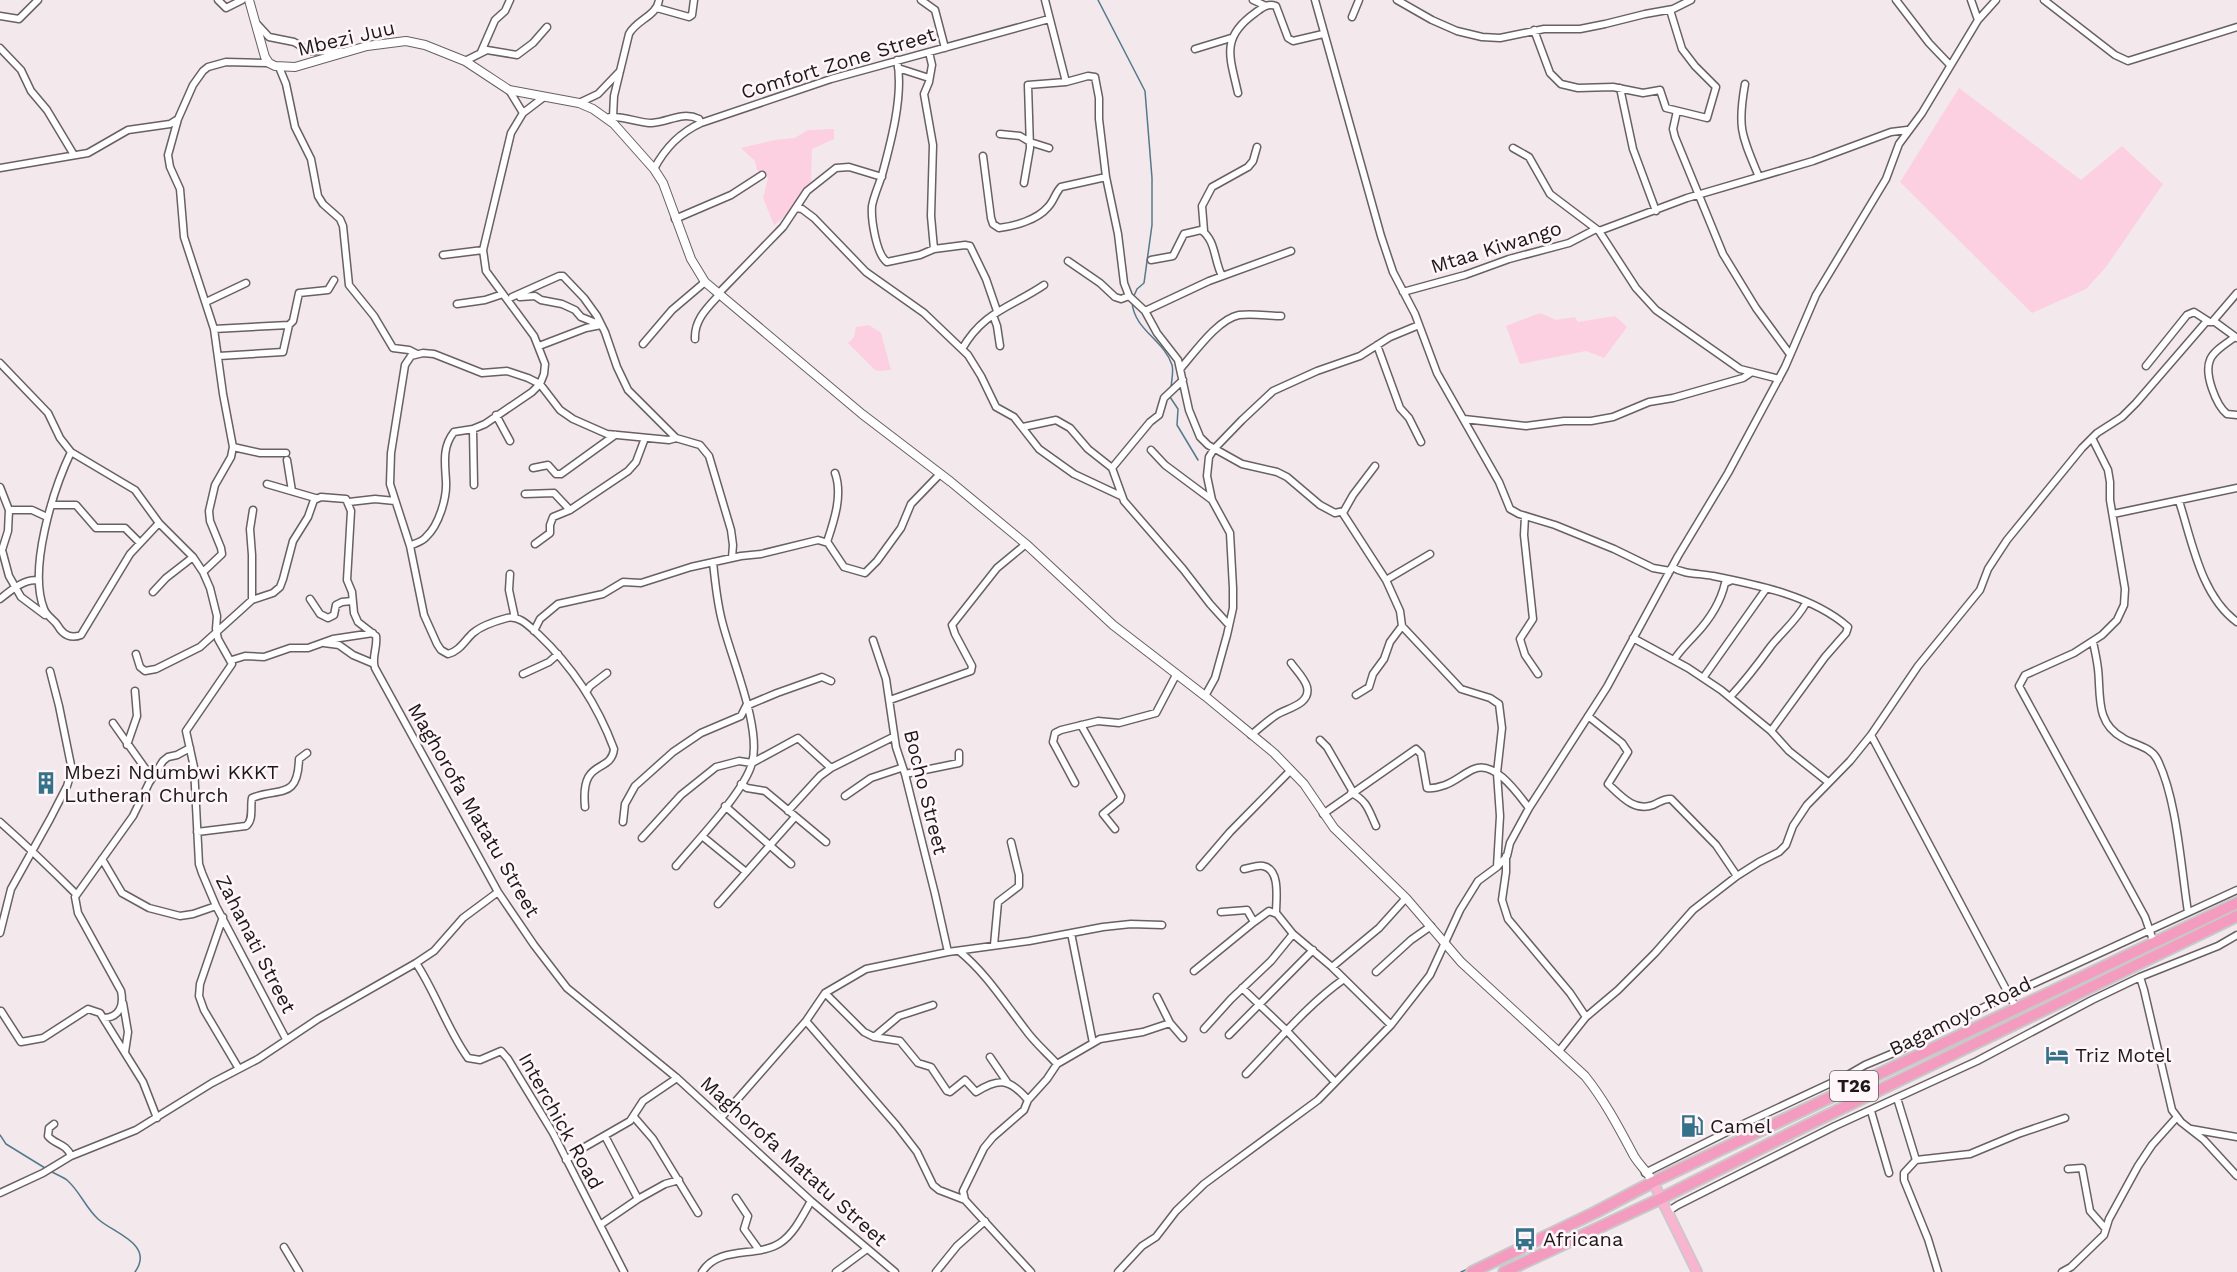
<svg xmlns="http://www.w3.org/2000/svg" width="2237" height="1272" viewBox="0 0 2237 1272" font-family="'Work Sans',sans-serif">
  <rect width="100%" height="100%" fill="#f3e8ec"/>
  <!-- green -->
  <path fill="#fcd0e0" d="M1959,88L2081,180L2122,146L2163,184L2106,267L2086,289L2032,313L1900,182Z
    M834,129V139L812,149L811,183L787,215L774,225L763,198L768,178L757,170L755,161L741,148L775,140L795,138L808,130Z
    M1540,313L1556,320L1575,317L1578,322L1615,316L1627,327L1604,358L1586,351L1520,364L1506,326Z
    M869,325L881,333L891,370L879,371L875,370L848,343L854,337L856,327Z"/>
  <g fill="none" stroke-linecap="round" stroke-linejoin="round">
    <!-- stream -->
    <path stroke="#53798a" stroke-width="1.5" d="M1098,0L1145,91L1152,178V225L1144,283L1137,289L1133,298
      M1132,302C1134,330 1164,340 1172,365C1174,372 1171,382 1171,389
      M1170,397L1178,409L1177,425L1198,460
      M2211,935L2237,922
      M1932,1070L2001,1037
      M0,1135L6,1144L45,1168
      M1798,1136L1804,1133
      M1758,1155L1793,1139
      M52,1172C57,1175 64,1177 68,1181C80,1192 86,1208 98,1219C113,1233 155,1244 135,1272
      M1461,1272L1468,1269"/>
    <!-- minor casing -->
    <g stroke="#686063" stroke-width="9">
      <path id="minor" d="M218,0L226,8L242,0
        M921,0L935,10L945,48
        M1045,0L1066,82
        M1253,0L1266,6
        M1315,0L1381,236L1393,272L1415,314L1437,373L1499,482L1510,509L1519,514L1555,525L1614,549L1653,568L1670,571
        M1397,0L1432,20L1457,31L1482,37L1500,38L1544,29H1580L1605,24L1645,14L1673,9L1691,0
        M1896,0L1929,43L1950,65
        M1971,0L1978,20
        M2044,0L2115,55L2128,61L2237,27
        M657,8L689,17L692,15L694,0
        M0,16L19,19L38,0
        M1352,17L1359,0
        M257,24L269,37L294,42L309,51L342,52
        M1534,30L1550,73L1561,84L1578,88L1613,87L1643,93L1660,90L1666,108L1707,118L1716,87L1695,66L1682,49L1670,10
        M0,48L21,70L31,91L47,110L74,155
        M1195,49L1231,38
        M481,52L495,20L505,11L510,0
        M929,52L932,65L929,82L924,94L933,145L931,216L934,249
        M897,60C904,94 891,142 882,175C879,185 874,195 872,206C871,219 876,254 887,262L920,255L934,249L965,245L970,246L986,279L997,311
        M465,61L487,50L517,55L533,43L547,27
        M279,67L286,84L295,127L311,159L318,196L323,204L340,219L343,226L349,285L374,316L393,348L409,350L417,354
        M898,68L929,78
        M1745,84C1737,129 1742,136 1759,177
        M1620,88L1633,149L1656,211
        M509,90L523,113
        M1238,93C1230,57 1220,38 1255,13C1262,8 1267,3 1276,6L1288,38L1293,41L1323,34
        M579,103L598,94L620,71
        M1677,111L1673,129L1675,137L1723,254L1756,308L1789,353
        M610,117C625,116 638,123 652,123C669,122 682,111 699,119L701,123
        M613,117L614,96L629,34C636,20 657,16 659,0
        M1000,134L1020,136L1030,142L1049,148
        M1513,148L1529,157L1550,194L1599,231L1636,288L1656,310L1740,369L1779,379
        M983,156L991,218L993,224L999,228C1015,226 1037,220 1048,207C1054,201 1055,193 1061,187L1106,177
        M0,168L88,153L128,130L170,124L178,119
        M654,169C665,148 679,133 701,123L831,79L1049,19
        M1024,183L1030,148L1028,85L1066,82L1088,76L1095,77L1099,98V119L1106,177L1118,234L1124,283L1129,296L1145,311L1157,333L1178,360L1189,410L1200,437L1208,445L1242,464L1277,472L1287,477L1320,505L1335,513L1344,511L1353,495L1375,466
        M796,208L802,209L814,218L866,272L924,313L968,355L981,376L996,407L1014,417L1039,449L1074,474L1121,496
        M675,219L731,195L762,175
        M1204,231L1202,206L1212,187L1248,167L1253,161L1257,147
        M1599,231L1687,198L1813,161L1891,132L1907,130
        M443,255L483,250
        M1151,260L1173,256L1184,234L1201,230C1216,240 1214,261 1222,276
        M1068,261L1100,283L1115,297L1121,299L1129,296
        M1403,292L1465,275L1509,259L1569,243L1596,229
        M718,294L783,227L807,191L836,168L849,167L882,177
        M512,297L559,276H563L584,298L597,316L605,332L617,367L628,390L676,438L700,445L709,456L731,530L733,545L732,558
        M520,297L535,296L541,300L562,304L575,310L581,317L601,325
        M206,302L246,283
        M457,304L485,300L503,294
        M1145,311L1209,281L1291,251
        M993,315L997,326L1000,346
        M2213,321L2237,293
        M214,329L289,325L293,321L299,293L328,290L334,280
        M2235,337C2227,343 2213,351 2210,360C2204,374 2216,405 2227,414L2237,415
        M695,339C694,320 707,308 719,295
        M643,344L672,310L705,282
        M1377,345L1400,408L1409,418L1421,442
        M539,346L586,328L601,325
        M962,349C984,311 1010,308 1044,285
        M219,356L283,352L289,325
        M0,363L48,413L60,438L71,452L135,490L159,523L193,557L203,572L210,588L217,616L216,629L218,639L232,664L186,731L194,767L199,864L202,873L216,906L286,1039
        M2146,366L2187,315L2194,312L2208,321
        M1181,368C1195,352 1218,319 1239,315C1253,313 1268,316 1281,316
        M496,415L510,441
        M1464,419L1526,426L1564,421H1591L1613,417L1649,402L1673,398L1743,378L1752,372
        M1023,427L1056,420L1070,428L1088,449L1112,468L1124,501L1183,569L1210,604L1229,625
        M473,429L474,485
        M2092,438L2108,470L2110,482V500L2125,589L2124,605L2117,620L2102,635L2074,653L2025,675L2019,686L2145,917L2154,943
        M233,447L260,453H286
        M1151,450L1165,465L1212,500
        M71,452C53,490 28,569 44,609C47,617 54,619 58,626C63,635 71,639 81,635L130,554L159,523
        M287,460L292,491
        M533,468L548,465L556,474H561L615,435
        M1112,468L1150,422L1159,415L1164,398L1183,380
        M267,484L315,498
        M0,487L9,510H32L47,517
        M525,494L554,493L570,510
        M2179,501C2192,541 2201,596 2237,622
        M349,502L375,499L395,501
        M51,505H76L96,528H125L140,543
        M9,510L8,531L2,550L9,576L21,597L45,615
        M1342,512L1386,580L1400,611L1402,626L1461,689L1490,698L1499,704L1502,728L1497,773L1500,816L1497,867
        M2113,514L2237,488
        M1525,516L1524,535L1533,619L1520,639L1525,655L1538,674
        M827,542C834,521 843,495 835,473
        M535,544L550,533V525L553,517L570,510L628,471L636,462L645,438
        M410,546C415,543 422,542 426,537C439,525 447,498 446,481C445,463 442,447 454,432L473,429L485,424L532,392L540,384L544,374L545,364L534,336L486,271L483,250L511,133L523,113L544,97
        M1672,567C1685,575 1699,573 1713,576C1758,585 1813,596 1848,627L1846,633L1825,657L1771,731
        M203,572L222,554L221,548L210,521L209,511L215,485L231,457L233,447L223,394L214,329L184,237L180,189L170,167L168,155L178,119L193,85L203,71L208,67L226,62L269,63
        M510,574L509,590L515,618
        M1386,580L1430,554
        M153,592L166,578L193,557
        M0,599C10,591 26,577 39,581
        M310,599L320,614L328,618L334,615L336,605L342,602L352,601
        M252,600V555L250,529L253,510
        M534,631L540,619L558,604L603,594L623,582L641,583L691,567L741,556L761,554L818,540L828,543L844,567L865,573L877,561L901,528L911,504L940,474
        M1633,638L1688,668L1721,690L1771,731L1789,751L1828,782
        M873,640L886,679L896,747L905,774L935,894L948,952
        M2093,642C2095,651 2097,660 2098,669C2101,695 2095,723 2123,738C2134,745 2150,746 2157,759C2177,798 2181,868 2188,912
        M324,643L339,645L353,655L372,663
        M136,654L140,667L145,671L156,669L200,647L252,600L273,593L280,587L283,579L293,541L308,517L314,500L321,497L346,499L351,511L347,580L352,592L354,613L358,622L376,636C378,647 371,658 375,668L498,892L534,945L567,988L677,1078L811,1201L895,1272
        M232,660L245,656L264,657L290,648H308L333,639L373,633
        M1674,660C1680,650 1688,643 1696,634C1709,620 1721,601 1725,583L1730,581
        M523,674L549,662L558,654
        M1703,678L1766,589
        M586,692L590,686L607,673
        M1356,695L1369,687L1373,674L1384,659L1390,642L1402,626
        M1205,696L1215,678L1227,635L1233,608V588L1230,533L1212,500L1207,476L1209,457L1214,449L1242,420L1273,391L1317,371L1360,356L1390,337L1419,325
        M1730,697C1745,681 1758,664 1771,646C1783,631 1797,620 1806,603
        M890,700L971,671L972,666L955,634L952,625L997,568L1026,544
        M1588,716L1622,743L1628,752L1608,784C1621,796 1634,812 1653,805C1660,802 1664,798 1671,799L1716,845L1737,876
        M113,723L152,778
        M1081,725L1121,796L1120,800L1103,814L1115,829
        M1251,735C1260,728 1268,720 1278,714C1288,708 1311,704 1307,687C1305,679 1296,670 1291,663
        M1871,735L2016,1008
        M1320,740L1327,747L1353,792
        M127,745L137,716L135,691
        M905,774L959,763V753
        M1075,783L1053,742L1055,733L1061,730L1098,721L1119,723L1156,713L1176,675
        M741,784L747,788L765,791L826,842
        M1351,793C1367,800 1369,811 1376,826
        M845,796L871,778L901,768
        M725,806L791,864
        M585,807C580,756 611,775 614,749C598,706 572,666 538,634C529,626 519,615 507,618C496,621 481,626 473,633C465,640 460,651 448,654L441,650L437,644L424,615L410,546L390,484L391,453L405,365L411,356L423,353L434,354L482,373L507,371L528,378L540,384L560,410L573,419L607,434L669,440L676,438
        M788,811L820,776L831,768L893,737
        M1323,814L1416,749L1421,754L1427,788C1434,789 1439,787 1445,785C1456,781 1464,773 1474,769C1495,760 1518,794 1529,808
        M0,822C26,845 51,869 76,894
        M623,822L625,804L635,786L673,752L701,733L741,716L746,706L777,693L822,677L831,681
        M197,832L246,826C254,820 250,807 252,798C278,787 298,801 299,759L307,753
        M702,836L746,872
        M642,838L681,795L716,767L739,761L752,763L798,738L831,768
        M1506,856V872L1502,900L1508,919L1570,993L1586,1017
        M102,859L122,893L149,908L180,916L193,914L216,906
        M676,866C696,842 745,791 752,763C762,728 731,658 722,621C717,602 715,582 713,562
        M1200,867L1230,832L1291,770
        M1244,869C1250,868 1257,865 1263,866C1281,869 1276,900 1276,913
        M718,904L795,817
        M223,917L200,984L199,996L204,1010L239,1069
        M1254,922L1269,911L1277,914L1293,934L1332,967L1391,1025
        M0,933L11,889L50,819L67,786L72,770L59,706L50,671
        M1071,933L1093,1043
        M994,945L998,902L1019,886V875L1011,842
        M959,951C986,973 1004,1002 1025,1029C1034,1042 1046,1052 1057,1064
        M416,963C436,993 447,1029 468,1058L480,1060L501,1051L508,1059L553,1133L624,1272
        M1332,967L1379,928L1406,898
        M1194,971L1254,922L1247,910L1221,912
        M1376,972L1411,940L1431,926
        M2140,977L2144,990L2172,1110L2181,1122L2204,1140L2237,1176
        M1242,988L1287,1031L1335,1082
        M825,993L864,1032L874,1037L900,1041L918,1063L931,1067L947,1091L950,1092L965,1080L976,1092C1000,1077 1010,1079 1028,1100
        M1157,997L1170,1023L1183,1038
        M123,1003L128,1032L125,1052
        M1,1011L21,1042L43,1038L88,1009L100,1013L143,1082L157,1118
        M104,1018C120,1017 124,1005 121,991L78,913L75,897L133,816L149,783L163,761L168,757L177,755L190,748
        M806,1021L897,1126L917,1152L933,1185L939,1190L965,1200L1031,1272
        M1204,1029L1231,999L1271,961L1293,934
        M1229,1035L1313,950
        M874,1037L899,1016L933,1005
        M1559,1051L1586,1017L1618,990L1655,953L1693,910L1737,876L1759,862L1779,852L1786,845L1793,826L1807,805L1850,761L1871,735L1918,666L1980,590L1988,569L2007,540L2082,448L2097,433L2122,417L2136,403L2206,322H2215L2237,338
        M990,1057L1007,1082
        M1246,1074C1277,1042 1307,1005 1344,979
        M1897,1098L1916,1160L1904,1173V1180L1928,1239L1938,1272
        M1871,1111L1889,1173
        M634,1117L653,1139L698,1213
        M721,1118L806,1021L825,993L866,969L948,952L1029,941L1103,927L1131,924L1162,925
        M54,1124L49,1128L48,1136C55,1145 66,1143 71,1156
        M2191,1129L2237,1137
        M566,1160L583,1148L630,1121L643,1101L677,1078
        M1916,1160L1970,1154L2018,1134L2065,1118
        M2068,1169L2082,1168L2090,1211L2105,1228
        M1645,1173L1737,1127L1846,1076L1865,1065L1896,1052L2002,998L2237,890
        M0,1193L43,1173L71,1156L136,1130L212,1083L258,1059L318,1019L416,963L434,951L463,918L498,892
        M736,1198L748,1216L744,1229L759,1250
        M638,1199L665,1184L679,1180
        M965,1200L963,1191L984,1148L993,1137L1024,1110L1028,1100L1047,1079L1057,1064L1100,1039L1143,1032L1170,1023
        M1667,1212L1678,1205L1835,1126L1977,1061L2092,1000L2140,977L2218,946L2237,935
        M600,1225L638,1199L605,1136
        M284,1247L299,1272
        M702,1272C719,1245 757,1258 780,1243C794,1234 803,1215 811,1201
        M836,1272L867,1249
        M936,1272L957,1246L985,1221
        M1118,1272L1142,1246L1156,1237L1176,1211L1204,1184L1318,1100L1391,1025L1430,975L1460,910L1478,881L1497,867L1507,856L1510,843L1529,808L1607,687L1678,556L1728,473L1785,367L1816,295L1886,179L1899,144L1922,113L1978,20L1996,0
        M2062,1272L2071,1267L2104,1235L2109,1219L2138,1166L2152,1145L2177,1117"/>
    </g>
    <!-- tertiary casing -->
    <g stroke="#686063" stroke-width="10">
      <path id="tertiary" d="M249,0L265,57L269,63L275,66L295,67L367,46L406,41L425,45L465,61L509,90L579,103L593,109L614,124L654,169L663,183L691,259L705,282L862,414L951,482L1026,544L1113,625L1205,696L1274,753L1304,784L1334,828L1406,898L1461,962L1585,1076C1605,1101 1619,1128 1634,1156C1640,1166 1648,1172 1653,1182"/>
    </g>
    <!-- primary casing -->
    <g stroke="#c9c8c8" stroke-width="12">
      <path id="primary" d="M1653,1182L1697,1272"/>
    </g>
    <!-- trunk casing -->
    <g stroke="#c9c8c8" stroke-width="14">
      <path id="trunk" d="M1472,1272L1596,1212L1653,1182L2237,903
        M1504,1272L1660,1199L1791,1133L2237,916"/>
    </g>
    <!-- minor -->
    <use href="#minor" stroke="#fff" stroke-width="6"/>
    <!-- tertiary -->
    <use href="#tertiary" stroke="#fff" stroke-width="8"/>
    <!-- primary -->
    <use href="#primary" stroke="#f7b5d0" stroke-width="9"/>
    <!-- trunk -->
    <use href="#trunk" stroke="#f49cc0" stroke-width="10"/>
  </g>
  <!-- icons -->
  <defs>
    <g id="building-bare" transform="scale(1.8)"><path d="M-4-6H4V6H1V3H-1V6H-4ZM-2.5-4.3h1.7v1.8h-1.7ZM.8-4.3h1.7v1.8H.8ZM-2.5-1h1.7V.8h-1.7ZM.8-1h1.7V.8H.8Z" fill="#357189" stroke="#fff6f9" stroke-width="2.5" paint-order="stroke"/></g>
    <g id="hotel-bare" transform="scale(1.8)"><path d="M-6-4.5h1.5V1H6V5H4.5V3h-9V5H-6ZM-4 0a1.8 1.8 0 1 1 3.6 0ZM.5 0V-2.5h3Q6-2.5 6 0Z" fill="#357189" stroke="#fff6f9" stroke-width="2.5" paint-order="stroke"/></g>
    <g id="fuel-bare" transform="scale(1.8)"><path d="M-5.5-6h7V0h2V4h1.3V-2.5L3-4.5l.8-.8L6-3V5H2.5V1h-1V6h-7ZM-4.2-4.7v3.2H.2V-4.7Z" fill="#357189" stroke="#fff6f9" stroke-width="2.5" paint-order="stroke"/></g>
    <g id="bus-bare" transform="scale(1.8)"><path d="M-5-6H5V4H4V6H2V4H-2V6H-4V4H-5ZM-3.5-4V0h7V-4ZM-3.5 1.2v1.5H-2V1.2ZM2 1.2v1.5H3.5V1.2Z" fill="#357189" stroke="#fff6f9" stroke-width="2.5" paint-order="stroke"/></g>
  </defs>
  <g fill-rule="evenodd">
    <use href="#building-bare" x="46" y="783"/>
    <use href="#hotel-bare" x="2057" y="1055"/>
    <use href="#fuel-bare" x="1692" y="1126"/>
    <use href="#bus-bare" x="1525" y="1239"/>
  </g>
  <g text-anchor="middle" stroke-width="5" stroke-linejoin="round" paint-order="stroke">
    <!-- shield labels -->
    <rect fill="#fff6f9" stroke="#615b5d" stroke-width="1.5" x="1830" y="1071" width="48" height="30" rx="4.5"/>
    <g font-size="18" font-weight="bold" fill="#1d191a">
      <text x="1854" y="1092">T26</text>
    </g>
    <!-- street labels -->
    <g font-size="20" fill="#1d191a" stroke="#fff6f9">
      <text transform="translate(346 38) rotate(-13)" y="7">Mbezi Juu</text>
      <text transform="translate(838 63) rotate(-17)" y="7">Comfort Zone Street</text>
      <text transform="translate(1496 247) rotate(-17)" y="7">Mtaa Kiwango</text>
      <text transform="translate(926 792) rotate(76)" y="7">Bocho Street</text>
      <text transform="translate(474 810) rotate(60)" y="7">Maghorofa Matatu Street</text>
      <text transform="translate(256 944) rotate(63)" y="7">Zahanati Street</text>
      <text transform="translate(1960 1016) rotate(-26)" y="7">Bagamoyo Road</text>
      <text transform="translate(561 1121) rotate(61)" y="7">Interchick Road</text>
      <text transform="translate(794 1161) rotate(42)" y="7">Maghorofa Matatu Street</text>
    </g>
    <!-- poi labels -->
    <g font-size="20" fill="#1d191a" stroke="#fff6f9" text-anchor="start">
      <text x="64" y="779">Mbezi Ndumbwi KKKT<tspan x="64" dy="23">Lutheran Church</tspan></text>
      <text x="2075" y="1062">Triz Motel</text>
      <text x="1710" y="1133">Camel</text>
      <text x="1543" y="1246">Africana</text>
    </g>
  </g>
</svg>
